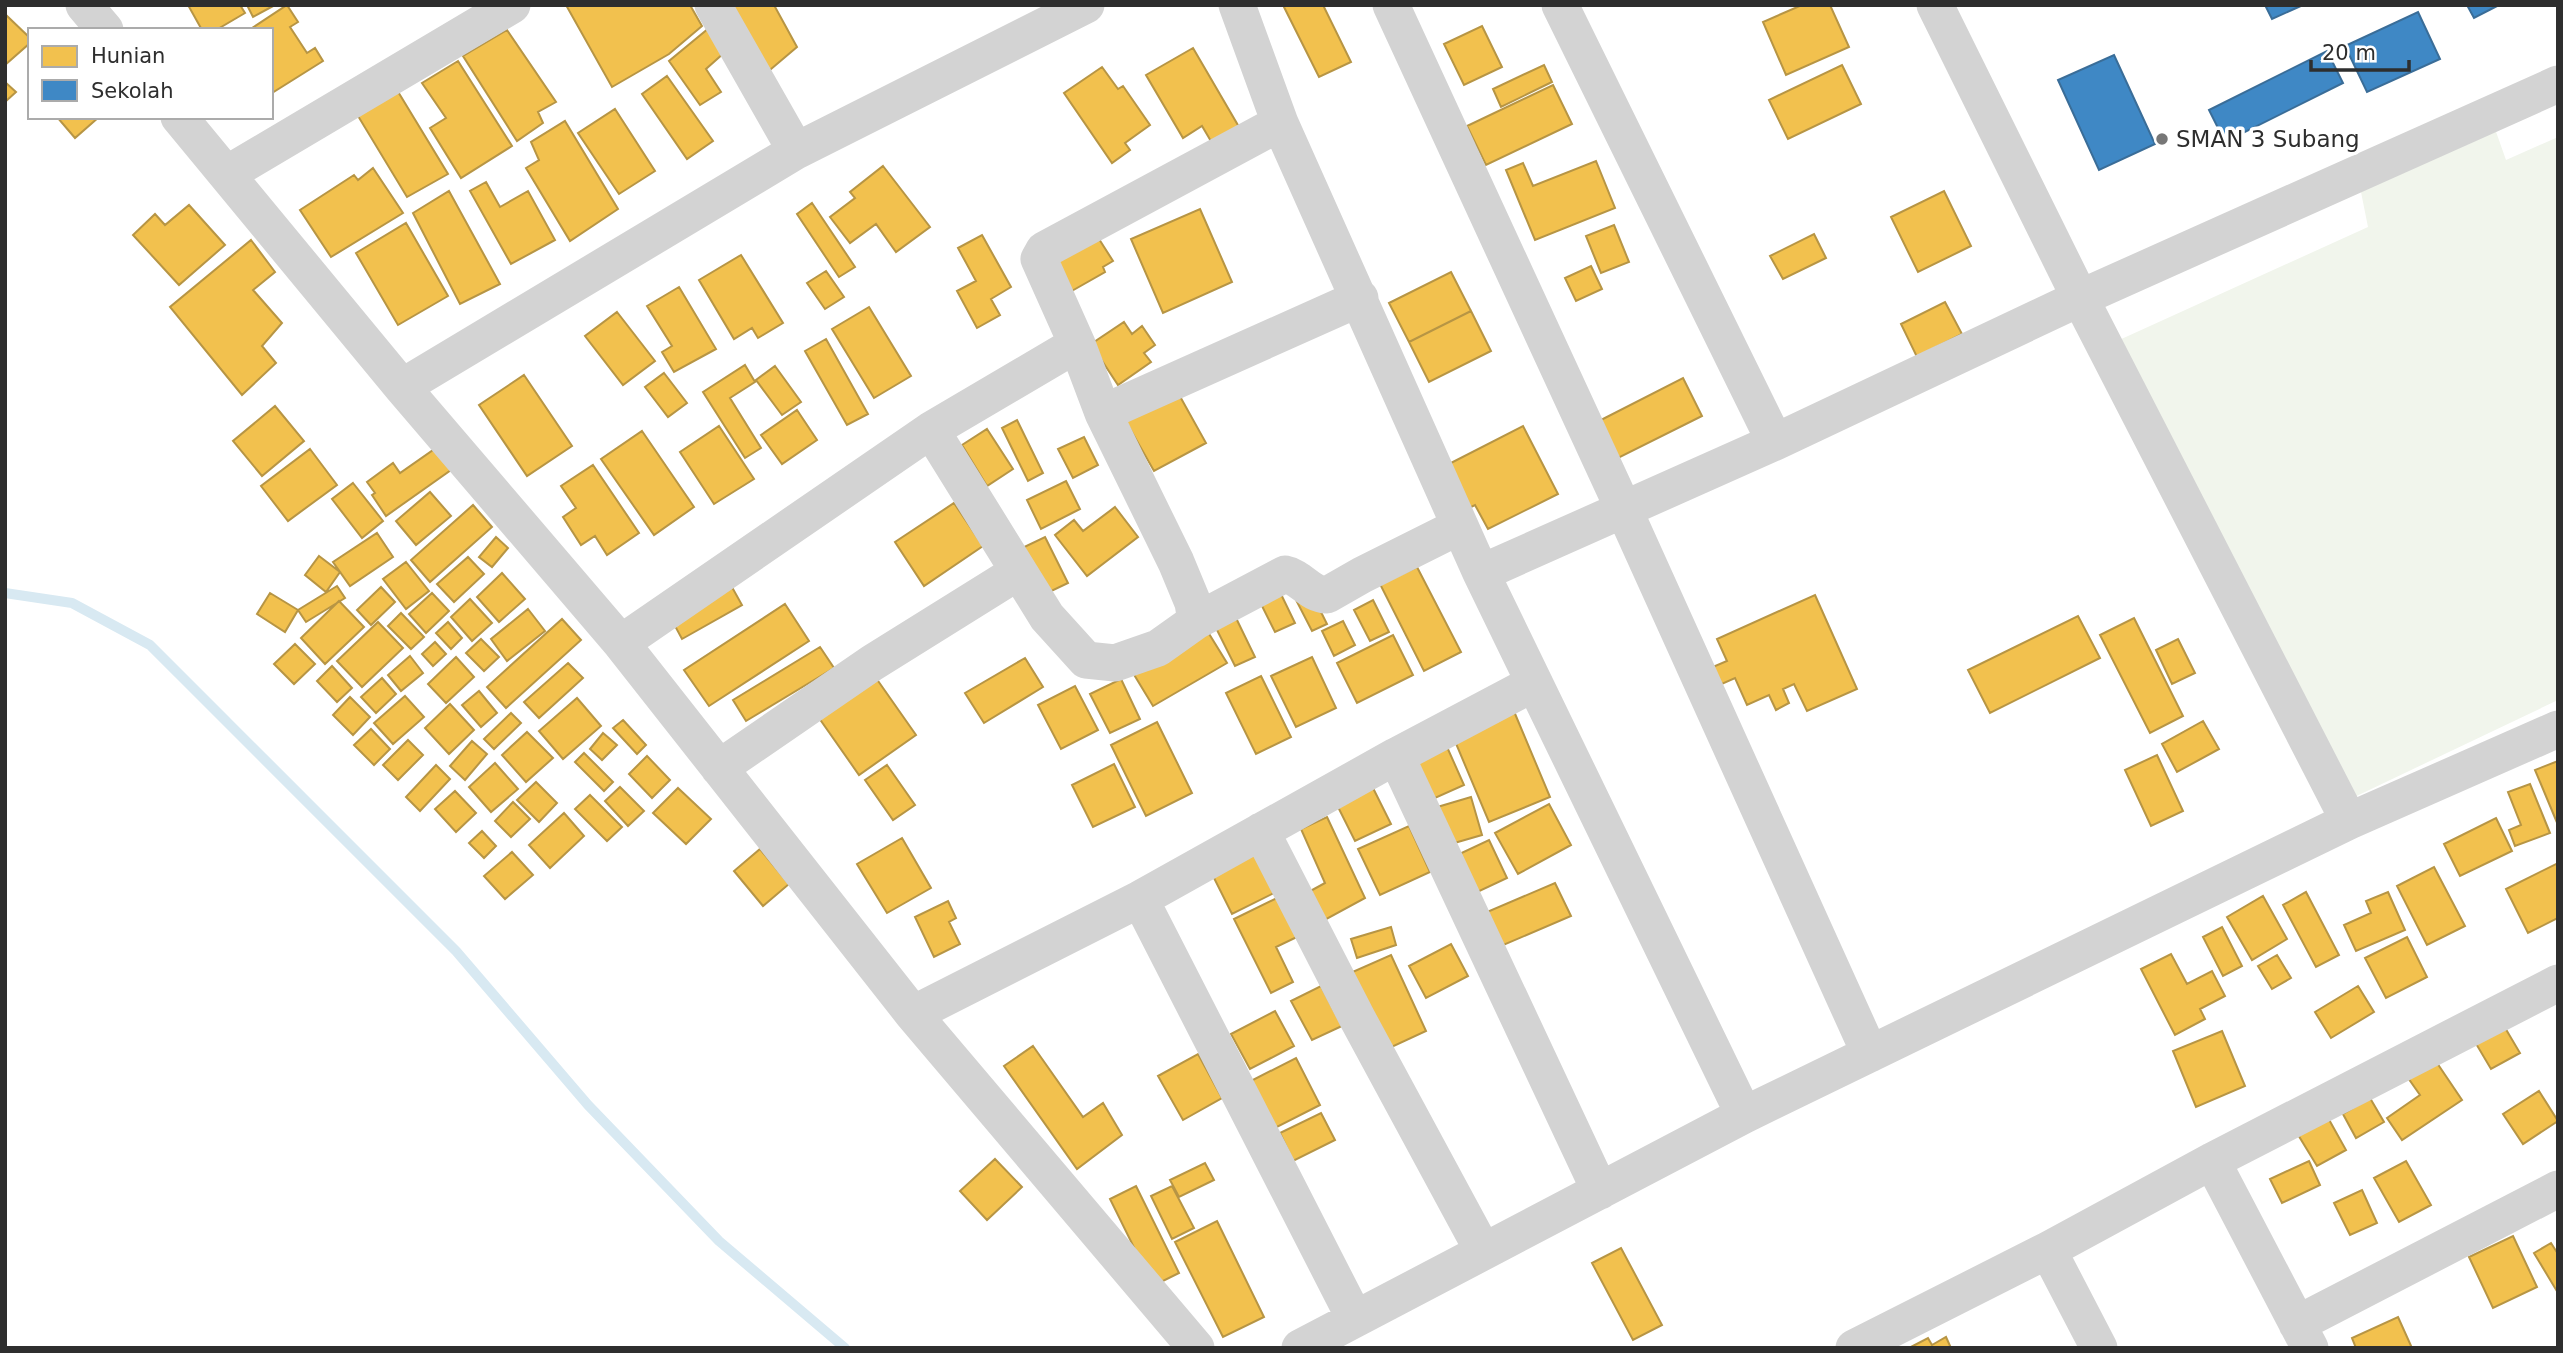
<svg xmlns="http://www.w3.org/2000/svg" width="2563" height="1353" viewBox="0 0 2563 1353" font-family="'DejaVu Sans',sans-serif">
  <rect width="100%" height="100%" fill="#fff"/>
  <!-- green -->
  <path fill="#f1f5ec" d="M2494,126L2506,160L2558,137V700L2344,802L2106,346L2368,227L2361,192Z"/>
  <!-- homes -->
  <path fill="#f2c14e" stroke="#b79544" stroke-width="2" d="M188,5H240L245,13L216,30H202Z
    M247,5H275L253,17Z
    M287,5L298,22L290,27L307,53L315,48L323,61L272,93L271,30H249Z
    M566,5H690L702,26L669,54L612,87Z
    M724,5H774L797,47L764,75Z
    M1287,5H1323L1351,62L1319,77L1284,7Z
    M1802,5H1830L1849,47L1786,75L1763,22Z
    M5,14L30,38V43L5,65Z
    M1482,26L1502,67L1464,85L1444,44Z
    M709,28L725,52L706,69L721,92L700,105L669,61Z
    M507,30L556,102L538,112L543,123L517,141L463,56Z
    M1193,48L1239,127L1212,143L1202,126L1183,138L1146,75Z
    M458,61L512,146L461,178L430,128L446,118L422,83Z
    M1544,65L1552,82L1501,107L1493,89Z
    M1842,65L1861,104L1788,139L1769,100Z
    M1102,67L1118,89L1123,86L1150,125L1125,143L1130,150L1112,163L1064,93Z
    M667,76L713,141L687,159L642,94Z
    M5,82L16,92L5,102Z
    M1553,85L1572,124L1486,165L1467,126Z
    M397,90L448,174L407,197L355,111Z
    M615,109L655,171L619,194L578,133Z
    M57,117H99L75,138Z
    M565,121L618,209L570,241L526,168L539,160L531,142Z
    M1596,161L1615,208L1535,240L1506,170L1523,163L1533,186Z
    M883,166L930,227L896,252L876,224L850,243L830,217L855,198L850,192Z
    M373,168L403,213L331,257L300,210L354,175L358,180Z
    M486,182L500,207L528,191L555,240L511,264L470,191Z
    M449,191L500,284L460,304L413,213Z
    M1944,191L1971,246L1918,272L1891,217Z
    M812,203L855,267L839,277L797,214Z
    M189,205L225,245L179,285L133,235L155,214L165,225Z
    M1200,209L1232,282L1163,313L1131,239Z
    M406,223L448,296L398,325L356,253Z
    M1614,225L1629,262L1601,273L1586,236Z
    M1814,234L1826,258L1783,279L1770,256Z
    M982,235L1011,287L991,299L1000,315L977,328L957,291L976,281L958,248Z
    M1099,239L1113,261L1103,267L1105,272L1070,292L1049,256Z
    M251,240L275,272L253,290L282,323L262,346L276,363L242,395L170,307Z
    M741,255L783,323L758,338L752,328L734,339L699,280Z
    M1591,266L1602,289L1576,301L1565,278Z
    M826,271L844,297L825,309L807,283Z
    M1451,272L1471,311L1409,342L1389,303Z
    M679,287L716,349L674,372L662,352L672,346L647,306Z
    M1945,302L1962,334L1917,357L1901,324Z
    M869,307L911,376L874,398L832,329Z
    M1471,311L1491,351L1429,382L1409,342Z
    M617,312L655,361L623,385L585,336Z
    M1124,322L1132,334L1142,326L1155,345L1144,353L1151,362L1118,385L1091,344Z
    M826,339L868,414L847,425L805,351Z
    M745,365L755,382L730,398L761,448L745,458L703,392Z
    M775,366L801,402L782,415L756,380Z
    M664,373L687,403L668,417L645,387Z
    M524,375L572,446L527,476L479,405Z
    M1683,378L1702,416L1616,459L1597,422Z
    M1177,391L1206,443L1154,471L1125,420Z
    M275,406L304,441L262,476L233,441Z
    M797,410L817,440L782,464L761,435Z
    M1017,420L1043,473L1028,481L1002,428Z
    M719,426L754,479L714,504L680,452Z
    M1523,426L1558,494L1488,529L1475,505L1467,509L1445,466Z
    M987,429L1013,469L987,486L962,445Z
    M642,431L694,507L654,535L601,459Z
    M1084,437L1098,465L1073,478L1058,449Z
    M436,448L451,470L386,516L372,495L375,493L367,482L393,463L400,473Z
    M310,449L337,485L288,521L261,486Z
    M593,465L639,533L607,555L595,536L581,545L563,517L576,508L561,486Z
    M1066,481L1080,509L1041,529L1027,500Z
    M353,483L383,521L362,538L332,499Z
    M430,492L451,516L416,545L396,521Z
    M954,503L983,546L924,586L895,542Z
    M473,505L492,527L430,582L411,560Z
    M1115,507L1138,537L1087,576L1055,535L1074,520L1083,531Z
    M377,533L393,557L350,586L333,562Z
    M496,537L508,548L492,567L479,557Z
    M1045,537L1068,583L1041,596L1018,550Z
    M319,556L340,572L326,592L305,575Z
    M468,557L484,574L454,602L437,584Z
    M406,562L429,591L406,609L383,579Z
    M1417,567L1461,652L1424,671L1380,584Z
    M502,573L525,599L499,622L477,597Z
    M728,580L742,605L682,639L668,613Z
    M337,586L345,598L306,622L298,610Z
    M381,587L395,602L371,625L357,610Z
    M1278,588L1295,623L1275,632L1258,598Z
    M1310,590L1327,624L1312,631L1295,598Z
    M270,593L298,610L285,632L257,614Z
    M432,593L449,611L426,633L409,614Z
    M1815,595L1857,689L1807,711L1794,684L1783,689L1789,703L1776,710L1769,695L1747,705L1735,678L1715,687L1708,669L1727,661L1717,639Z
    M470,599L492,623L472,641L451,617Z
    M1373,600L1389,632L1370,641L1354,610Z
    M339,601L364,627L325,664L301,638Z
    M785,604L809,641L709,706L684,670Z
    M528,609L545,631L507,661L491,639Z
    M401,613L424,637L411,649L388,626Z
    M2078,616L2100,658L1990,713L1968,670Z
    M1236,618L1255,657L1235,666L1216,628Z
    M2134,618L2183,716L2150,733L2100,635Z
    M562,619L581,640L506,708L487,687Z
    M1343,621L1355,645L1334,656L1322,631Z
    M378,622L403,648L362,687L337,661Z
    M448,622L462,638L451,649L436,633Z
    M1203,624L1227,663L1153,706L1130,668Z
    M1393,635L1413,675L1357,703L1337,663Z
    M481,639L499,657L484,671L466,653Z
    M2178,639L2195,673L2172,684L2156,650Z
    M435,642L446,654L433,666L422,654Z
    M295,644L315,664L294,684L274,664Z
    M820,647L834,668L746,721L733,700Z
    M410,656L423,673L401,691L388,675Z
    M456,657L474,677L446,703L428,684Z
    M1312,657L1336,708L1296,727L1271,676Z
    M1025,658L1043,687L984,723L965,693Z
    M568,663L583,678L539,718L524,702Z
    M332,666L352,688L337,702L317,681Z
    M869,668L916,735L859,775L812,708Z
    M1261,676L1291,737L1256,754L1226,693Z
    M382,678L396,694L376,713L361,697Z
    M1121,679L1140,719L1110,733L1090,694Z
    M1075,686L1098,730L1061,749L1038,705Z
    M479,691L497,713L481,727L462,705Z
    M405,696L424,717L393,744L374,723Z
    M350,697L370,717L353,735L333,715Z
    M577,698L601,726L563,759L539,731Z
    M450,704L474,730L449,754L425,728Z
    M1513,709L1550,797L1489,822L1452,734Z
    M511,713L521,723L494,749L484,739Z
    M623,720L646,745L637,754L613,728Z
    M2203,721L2219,749L2177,772L2162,744Z
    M1157,722L1192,793L1146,816L1111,745Z
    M371,729L390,749L374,765L354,745Z
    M527,732L553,758L526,782L502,755Z
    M603,733L617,745L602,760L590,749Z
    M1443,738L1464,785L1426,802L1405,755Z
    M408,740L423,755L398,780L383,765Z
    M472,741L487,754L465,780L450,766Z
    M584,753L613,782L604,791L575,762Z
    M2157,755L2183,811L2151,826L2125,770Z
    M647,756L670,780L652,798L629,774Z
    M2558,761V825L2535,770Z
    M495,763L518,789L491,812L469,787Z
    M1114,764L1135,807L1093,827L1072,785Z
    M436,765L450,779L420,811L406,797Z
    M887,765L915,805L893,820L865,780Z
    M536,782L557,803L539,822L517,800Z
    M2530,784L2550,833L2515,846L2509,830L2521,825L2508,792Z
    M1372,786L1391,824L1355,841L1336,803Z
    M620,787L644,811L628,826L605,801Z
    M678,788L711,819L686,844L653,813Z
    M455,791L476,813L456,832L435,809Z
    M590,795L622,827L607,841L575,809Z
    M1471,797L1482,835L1444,846L1434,808Z
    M513,802L530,819L511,837L495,821Z
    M1549,804L1571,845L1518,874L1495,833Z
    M564,813L584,836L550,868L529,845Z
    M1327,817L1365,898L1321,922L1305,894L1325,883L1301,829Z
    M2496,818L2512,851L2460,876L2444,844Z
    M1409,826L1430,872L1380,895L1358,849Z
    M482,831L496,846L484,858L469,843Z
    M902,838L931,888L887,913L857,864Z
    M1489,840L1507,878L1471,895L1453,857Z
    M1260,841L1284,888L1232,914L1208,866Z
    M760,849L789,884L763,906L734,871Z
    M512,852L533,875L505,899L484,876Z
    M2558,863V918L2528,933L2506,889Z
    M2434,867L2465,926L2427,945L2397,886Z
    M1555,883L1571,916L1494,949L1480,915Z
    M2306,892L2339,955L2316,967L2283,905Z
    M2388,892L2405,930L2356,951L2344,925L2371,913L2366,901Z
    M2263,896L2287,939L2252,960L2227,917Z
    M1279,897L1299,936L1276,947L1293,982L1271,993L1234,919Z
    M948,901L956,918L949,922L960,944L934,957L915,917Z
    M1391,927L1396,945L1357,958L1351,939Z
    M2222,927L2242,966L2223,976L2203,937Z
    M2407,937L2427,977L2386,998L2365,958Z
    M1451,944L1468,976L1426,998L1409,966Z
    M2171,954L2187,984L2212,971L2225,996L2200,1009L2205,1019L2175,1035L2141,969Z
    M1391,955L1426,1031L1383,1051L1348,974Z
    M2277,955L2291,978L2272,989L2258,966Z
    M1321,986L1342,1026L1312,1040L1291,1001Z
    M2358,986L2374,1012L2331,1038L2315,1012Z
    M1275,1011L1294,1046L1250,1069L1231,1034Z
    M2504,1026L2520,1053L2491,1069L2475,1042Z
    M2222,1031L2245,1086L2196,1107L2173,1051Z
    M1033,1046L1083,1117L1103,1103L1122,1135L1077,1169L1004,1066Z
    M1198,1054L1222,1098L1183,1120L1158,1076Z
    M2433,1057L2462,1100L2402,1140L2387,1118L2420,1095L2406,1075Z
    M1296,1058L1320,1105L1271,1130L1247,1083Z
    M2539,1091L2558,1121L2523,1144L2503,1114Z
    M2370,1098L2384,1122L2356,1138L2343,1114Z
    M1321,1113L1335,1140L1293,1161L1280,1133Z
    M2327,1116L2346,1150L2317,1166L2297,1133Z
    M995,1159L1022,1187L987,1220L960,1191Z
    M2309,1161L2320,1185L2282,1203L2270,1179Z
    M2406,1161L2431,1205L2399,1222L2374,1178Z
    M1205,1163L1214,1180L1179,1197L1170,1180Z
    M1136,1186L1179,1273L1153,1286L1110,1199Z
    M1172,1186L1194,1228L1172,1239L1151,1196Z
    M2362,1190L2377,1223L2350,1235L2334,1203Z
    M1217,1221L1264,1317L1223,1337L1175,1242Z
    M2513,1236L2537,1287L2493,1308L2469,1257Z
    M2551,1243L2558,1254V1293L2534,1253Z
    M1621,1248L1662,1325L1633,1340L1592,1263Z
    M2398,1317L2412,1348H2356L2352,1338Z
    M1946,1337L1951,1348H1909L1928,1338L1932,1345Z"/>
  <!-- schools -->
  <path fill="#3f88c5" stroke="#3a6d98" stroke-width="2" d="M2265,5H2303L2272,19Z
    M2467,5H2499L2474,18Z
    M2418,12L2440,59L2367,92L2345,46Z
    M2327,51L2343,83L2225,142L2209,110Z
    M2114,55L2155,144L2099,170L2058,80Z"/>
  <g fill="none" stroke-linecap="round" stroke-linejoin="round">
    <!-- stream -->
    <path stroke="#d8e9f2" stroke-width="10" d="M5,593L72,603L150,645L456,951L588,1105L719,1241L845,1348"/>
    <!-- minor -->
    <path stroke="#d3d3d3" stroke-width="37" d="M84,5L105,30
      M713,5L796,151
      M1237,5L1280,123L1481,573L1744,1115
      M1391,5L1624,510L1870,1054
      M1560,5L1775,442
      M1935,5L2080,298L2349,821
      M179,117L402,387L621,643L913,1014L1196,1348
      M227,174L512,5
      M402,387L796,151L1086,5
      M1103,413L1360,298
      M931,430L1047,617L1086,660L1115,663L1158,648L1196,621L1193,603L1176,562L1103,413L1077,344
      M1481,573L1775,442L2080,298L2558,84
      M1196,621L1285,574C1301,577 1310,595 1327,595L1362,575L1460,526
      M621,643L931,430L1077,344L1039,259L1044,250L1280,123
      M1396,756L1600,1191
      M719,768L872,663L1018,572
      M1261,831L1356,1016L1483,1251
      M1140,899L1355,1319
      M913,1014L1140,899L1396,756L1534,683
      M2212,1161L2310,1348
      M2048,1250L2099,1348
      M2297,1324L2558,1189
      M1300,1348L1744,1115L2349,821L2558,729
      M1854,1348L2048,1250L2212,1161L2558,983"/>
  </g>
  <!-- markers -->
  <circle fill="#777" stroke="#fff" stroke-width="2.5" cx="2162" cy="139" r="7"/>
  <g text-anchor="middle" stroke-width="7" stroke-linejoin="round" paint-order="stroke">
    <!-- poi labels -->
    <g font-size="23" fill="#2e2e2e" stroke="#fff" text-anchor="start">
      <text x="2176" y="147">SMAN 3 Subang</text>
    </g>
  </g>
  <!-- border -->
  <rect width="2563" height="1353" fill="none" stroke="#2e2e2e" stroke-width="14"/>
  <!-- legend -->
  <rect x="28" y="28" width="245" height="91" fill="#ffffff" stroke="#ababab" stroke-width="2"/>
  <rect x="42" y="46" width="35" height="21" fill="#f2c14e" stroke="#ababab" stroke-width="2"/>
  <text x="91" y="63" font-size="21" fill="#2e2e2e">Hunian</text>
  <rect x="42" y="80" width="35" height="21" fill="#3f88c5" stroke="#ababab" stroke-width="2"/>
  <text x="91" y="98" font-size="21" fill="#2e2e2e">Sekolah</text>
  <!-- scale -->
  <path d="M2311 60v10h98v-10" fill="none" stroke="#2e2e2e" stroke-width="3.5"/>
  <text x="2322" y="60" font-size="21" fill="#2e2e2e" stroke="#ffffff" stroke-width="5" paint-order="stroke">20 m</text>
</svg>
